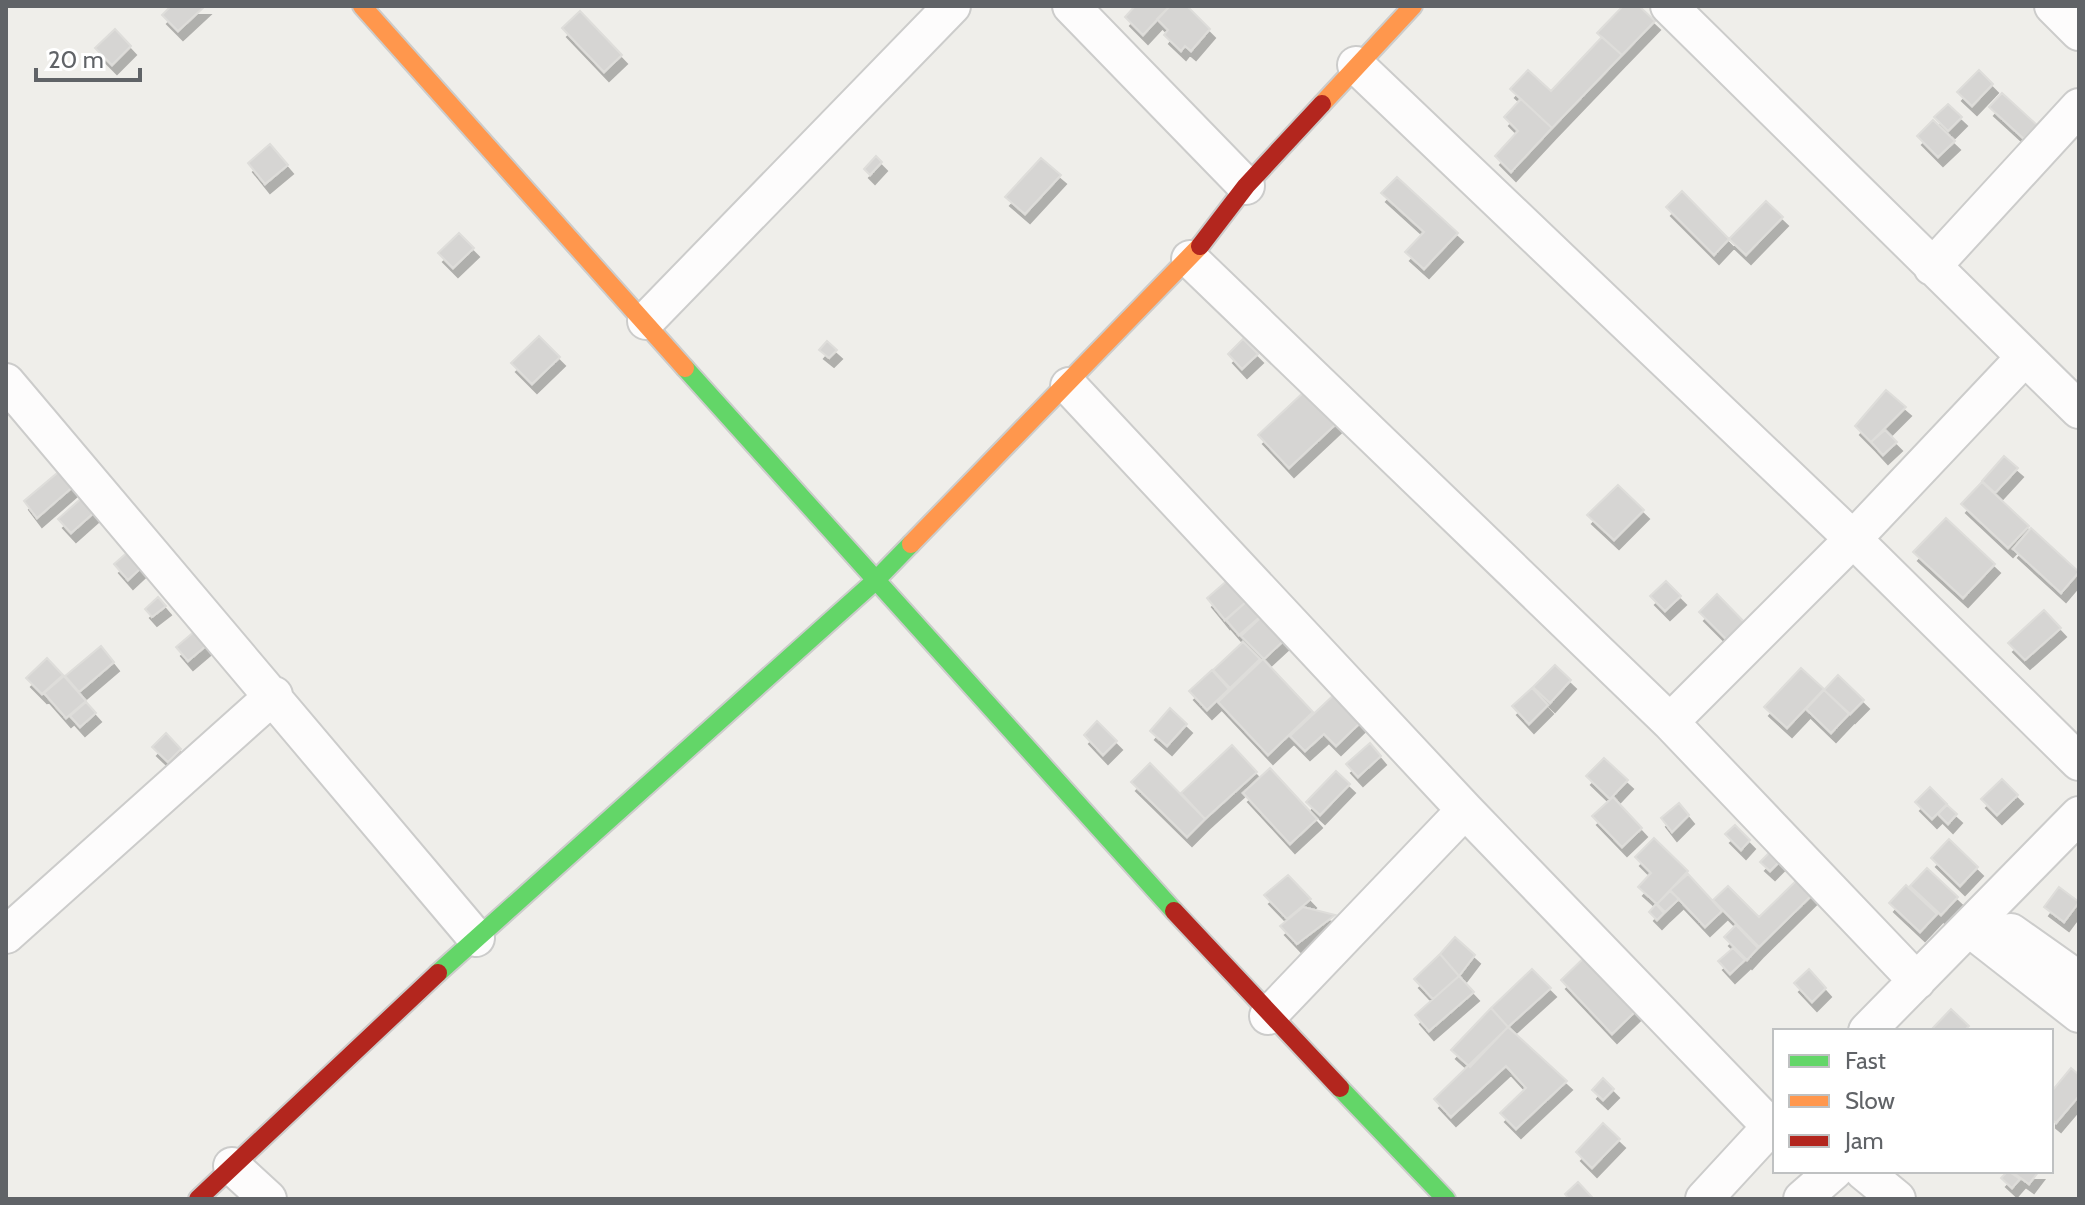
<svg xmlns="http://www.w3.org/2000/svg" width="2085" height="1205" viewBox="0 0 2085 1205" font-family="Cabin,sans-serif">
  <defs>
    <filter id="shadow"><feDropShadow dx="5" dy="9" stdDeviation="0" flood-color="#0004"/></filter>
  </defs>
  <rect width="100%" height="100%" fill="#efeeea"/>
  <!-- building -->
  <path fill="#d6d5d3" stroke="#deddda" stroke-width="2" filter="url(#shadow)" d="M171,6H205L178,31L162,15Z
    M1135,6H1170L1143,35L1125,17Z
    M1170,6H1187L1210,29L1191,51L1185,46L1181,51L1164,35L1168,30L1157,19Z
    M1623,6H1639L1655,21L1622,55L1597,33Z
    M580,11L622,55L604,72L562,28Z
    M115,29L131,46L112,65L95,48Z
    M1602,37L1622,55L1552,128L1510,89L1528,70L1551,91Z
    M1979,70L1993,84L1972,106L1957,92Z
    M2002,93L2037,125L2024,139L1989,107Z
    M1521,99L1552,128L1511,172L1495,156L1518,131L1504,117Z
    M1948,104L1962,117L1948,131L1934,117Z
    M1933,120L1955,141L1938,157L1917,136Z
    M270,144L288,165L265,184L248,163Z
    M876,156L882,162L870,175L864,169Z
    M1041,158L1061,175L1025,214L1005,197Z
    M1397,177L1458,233L1424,269L1405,252L1424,232L1381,193Z
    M1682,191L1729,239L1714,255L1666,207Z
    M1766,201L1783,217L1746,255L1729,239Z
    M459,233L474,248L453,268L438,253Z
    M539,336L560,357L532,384L511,363Z
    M1243,339L1258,354L1242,369L1228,354Z
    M827,341L837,350L829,358L819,350Z
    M1886,390L1906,407L1871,442L1855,426Z
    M1305,391L1336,424L1289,468L1258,435Z
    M1885,430L1897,442L1883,455L1871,442Z
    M2004,456L2018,468L1995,493L1982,481Z
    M62,469L75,485L37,518L24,501Z
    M1982,482L2029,526L2008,548L1961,504Z
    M1618,485L1644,510L1614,540L1587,515Z
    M84,496L97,510L71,533L58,519Z
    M1946,518L1995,564L1963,598L1913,552Z
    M2031,528L2079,572L2061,593L2013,549Z
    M129,551L142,567L128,580L114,564Z
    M1236,573L1255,594L1225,620L1207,598Z
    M1666,581L1681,596L1665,611L1650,596Z
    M1256,593L1269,609L1239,635L1226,620Z
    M1717,594L1754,632L1736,649L1699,612Z
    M158,597L166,606L152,617L145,609Z
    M1270,609L1292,633L1264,659L1241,636Z
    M2044,610L2061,628L2025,660L2008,643Z
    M195,631L207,645L188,661L176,647Z
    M1243,642L1260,659L1230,688L1213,670Z
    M101,646L114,662L79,692L65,676Z
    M47,658L63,675L42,694L26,678Z
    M1263,659L1313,712L1268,755L1218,702Z
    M1555,665L1571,680L1550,703L1533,687Z
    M1801,668L1824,689L1787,728L1764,707Z
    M1212,670L1229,689L1207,710L1189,691Z
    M1838,675L1864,700L1850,714L1824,690Z
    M64,676L86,701L66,718L44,693Z
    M1532,688L1548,705L1529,724L1512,706Z
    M1824,690L1849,714L1831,733L1806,709Z
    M1337,692L1363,720L1336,746L1324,734L1305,751L1290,736Z
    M86,702L96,713L80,727L70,716Z
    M1170,708L1187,724L1167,746L1150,731Z
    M1097,721L1117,741L1103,755L1084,735Z
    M166,733L181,749L168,762L152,747Z
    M1370,743L1381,756L1358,777L1346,764Z
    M1232,745L1257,772L1205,819L1181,793Z
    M1604,758L1628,780L1610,799L1586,776Z
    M1150,763L1205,819L1187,837L1131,782Z
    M1270,768L1317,819L1290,844L1243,793Z
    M1336,771L1350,784L1320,815L1306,802Z
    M2002,779L2018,795L1997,815L1981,799Z
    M1930,787L1947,804L1932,819L1915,802Z
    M1613,797L1642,828L1622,847L1592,816Z
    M1679,803L1689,815L1672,832L1661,818Z
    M1947,805L1957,814L1948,824L1938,814Z
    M1735,825L1750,840L1741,850L1725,834Z
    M1654,838L1688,871L1657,904L1638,887L1651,873L1635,857Z
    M1949,839L1978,867L1960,886L1931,858Z
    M1770,852L1780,861L1770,871L1760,862Z
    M1927,868L1958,897L1941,915L1910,886Z
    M1688,874L1722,911L1705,927L1670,890Z
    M1288,875L1311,899L1287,919L1264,895Z
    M1797,880L1812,895L1759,947L1713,900L1728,886L1759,917Z
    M1906,885L1937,914L1920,932L1889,903Z
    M2059,887L2079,902L2064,922L2044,907Z
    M1670,891L1679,899L1665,912L1657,904Z
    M1656,904L1664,913L1657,920L1649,912Z
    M1303,907L1335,915L1297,944L1280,926Z
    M1736,925L1758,948L1747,960L1724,937Z
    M1455,937L1475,955L1459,976L1440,954Z
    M1733,948L1745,960L1730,974L1718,961Z
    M1589,953L1641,1006L1612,1034L1561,980Z
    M1440,954L1459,976L1433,999L1414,979Z
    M1532,969L1551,988L1508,1027L1491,1008Z
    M1809,969L1826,988L1812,1002L1794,983Z
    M1459,976L1474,992L1429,1031L1415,1015Z
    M1491,1008L1508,1027L1470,1067L1451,1050Z
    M1951,1009L1969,1026L1964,1031H1930Z
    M1508,1027L1567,1081L1516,1129L1500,1113L1526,1088L1506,1066L1451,1117L1434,1099Z
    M2071,1068L2079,1075V1096L2056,1123L2051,1119V1092Z
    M1603,1078L1614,1089L1603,1100L1592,1090Z
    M1603,1123L1620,1139L1592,1168L1576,1152Z
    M2008,1171L2020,1179L2012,1188L2001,1178Z
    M2011,1171H2039L2029,1184Z
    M1578,1182L1592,1197L1589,1199H1569L1565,1194Z"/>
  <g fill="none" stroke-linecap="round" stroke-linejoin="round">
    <!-- street casing -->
    <g stroke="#cccccb" stroke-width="40">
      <path id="street" d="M1071,6L1246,186
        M1669,6L2079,410
        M2053,6L2079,32
        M1356,65L1853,539L2079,762
        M1190,259L1670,722L1917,981
        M1932,267L2079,107
        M646,321L952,6
        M6,382L476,938
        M1069,386L1465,810L1771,1127
        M1670,722L1853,539L2024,358
        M1969,928L2079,1014
        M2011,932L2079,980
        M6,935L274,695
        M1268,1016L1465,810
        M1867,1031L2079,815
        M232,1166L268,1199
        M1863,1171L1897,1199
        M1704,1199L1775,1122
        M1802,1199L1834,1171"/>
    </g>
    <!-- fast casing -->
    <g stroke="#cccccb" stroke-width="22">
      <path id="fast" d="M685,368L1174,911
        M438,973L874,582L911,544
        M1340,1088L1446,1199"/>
    </g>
    <!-- slow casing -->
    <g stroke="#cccccb" stroke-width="22">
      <path id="slow" d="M362,6L685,368
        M1322,104L1413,6
        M911,544L1200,246"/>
    </g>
    <!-- jam casing -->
    <g stroke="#cccccb" stroke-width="22">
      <path id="jam" d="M1200,246L1246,186L1322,104
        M1174,911L1340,1088
        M198,1199L438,973"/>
    </g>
    <!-- street -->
    <use href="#street" stroke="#fdfcfc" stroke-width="36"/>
    <!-- fast -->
    <use href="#fast" stroke="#63d668" stroke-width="18"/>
    <!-- slow -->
    <use href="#slow" stroke="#ff974d" stroke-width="18"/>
    <!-- jam -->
    <use href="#jam" stroke="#b3261e" stroke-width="18"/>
  </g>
  <!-- border -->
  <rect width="2085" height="1205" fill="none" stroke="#606367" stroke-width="16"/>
  <!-- legend -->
  <rect x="1773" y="1029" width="280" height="144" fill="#ffffff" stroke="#bfc1c2" stroke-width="2"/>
  <rect x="1789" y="1055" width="40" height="12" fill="#63d668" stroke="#bfc1c2" stroke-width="2"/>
  <text x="1845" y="1069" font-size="24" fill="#606367">Fast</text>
  <rect x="1789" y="1095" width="40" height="12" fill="#ff974d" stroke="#bfc1c2" stroke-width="2"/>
  <text x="1845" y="1109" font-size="24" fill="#606367">Slow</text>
  <rect x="1789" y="1135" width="40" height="12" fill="#b3261e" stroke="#bfc1c2" stroke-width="2"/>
  <text x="1845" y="1149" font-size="24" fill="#606367">Jam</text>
  <!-- scale -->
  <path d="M36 68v12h104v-12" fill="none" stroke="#606367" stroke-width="4"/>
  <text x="48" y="68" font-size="24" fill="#606367" stroke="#ffffff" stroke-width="6" paint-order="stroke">20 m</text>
</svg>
